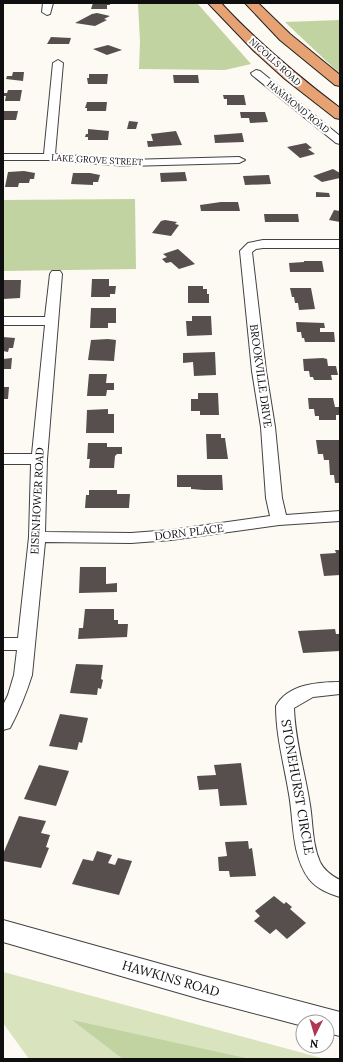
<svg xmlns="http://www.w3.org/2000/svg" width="343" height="1062" viewBox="0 0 343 1062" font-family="Lora,serif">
  <rect width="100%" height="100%" fill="#fdf9f3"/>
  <!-- green -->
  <path fill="#d9e4bf" d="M3,972L7,973L325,1059H29L3,1023Z"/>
  <!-- forest -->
  <path fill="#c1d3a1" d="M138,3H197L251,64L225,70L139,69L140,42Z
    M340,20V74L285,22Z
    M135,199L136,269L3,271V200Z
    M72,1020L250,1059H123Z"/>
  <!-- building -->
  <path fill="#564f4d" d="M93,3H110V5H107V9H91Z
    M97,13L110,16L104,19L107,20L95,26L75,23L92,14Z
    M51,37L71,38L69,44H47Z
    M108,45L122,50L107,55L93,49Z
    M13,72H24L23,81L6,79L7,76H12Z
    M89,74H108L107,84H88L87,78H89Z
    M173,75H198L199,83H174Z
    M8,90H22L20,101H5L6,96H3V93H7Z
    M223,95H244L246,105H227V99H224Z
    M87,102H107L106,111H87V108H85Z
    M3,111H18L16,120H3Z
    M240,112H265L268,122L250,123L249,118H241Z
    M129,121L138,122L136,129H127Z
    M88,129L109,131L108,140H88V137H85L86,134H88Z
    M176,131L182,145L148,147L147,141H153L151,134Z
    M242,133L244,142L215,143L214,135Z
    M306,143L312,148L308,149L315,154L300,158L287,147Z
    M333,169L340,173V178L322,182L313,176Z
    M24,171L35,173L34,179H30L29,183H19L18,187H5L8,172Z
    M185,172L187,181L161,182L160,173Z
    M73,173H90L100,175L98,182H93V185L71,184Z
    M269,175L271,184L245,185L243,176Z
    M316,192L329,193L330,197H316Z
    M221,202H238L240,211H201L200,205Z
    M334,210L340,211V222L329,220Z
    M264,214H298L299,222H265Z
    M165,220L177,222L175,224L179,225L171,236L152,233L161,221Z
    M178,249L195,264L179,269L171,262L166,263L162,259L167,257L163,254Z
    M304,261H322L324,272H290L289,263L304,262Z
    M92,279H109V286H116L115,294H110V297H91Z
    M3,280H21L20,298L3,299Z
    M188,286H203V289H207V294H209V303H188Z
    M290,288H311L315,309L299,310L298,303H295L294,297H292Z
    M91,308H116V323H108V328H90Z
    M192,316H211L212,335L187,336L186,321H192Z
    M296,322L324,323L325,328H320V332H334L335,342H305L304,338H302L301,332H297Z
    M3,337L15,338L13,348H9L8,352L3,351Z
    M108,339L116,340L114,361L88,360L91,340Z
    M215,352L216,375L194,376L193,362L183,363V353Z
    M12,358L11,369H3V359Z
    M323,358L327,359L328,366H336L338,375H331L332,380H314L313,377H310L309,371H304L303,359Z
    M89,374H107L106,383H114V390H107L106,396H87Z
    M3,387H9L8,399H3Z
    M198,393H218L219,415H200V411H191V399H198Z
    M308,398H333L335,407H340V415H336V420H319V416H315L314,409H309Z
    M108,409V414H114V433H86L87,410Z
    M206,434H221V438H225L228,459H207Z
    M316,440H340V483H335L334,475H330L329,460H324L323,454H318Z
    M88,443H107V447H122V454H117L115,456L114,468H89L90,459H87Z
    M177,475H222L223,490H204L191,489V487H177Z
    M89,490H117V494H130L129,508H85L86,495H89Z
    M335,550H340V575L324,576L320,554L336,553Z
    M80,567H106V584L117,583V592L79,593Z
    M85,609H114V620H118V624H128L127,637L78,639L79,628H83Z
    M335,629L336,634H340V651L303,653L298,631Z
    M76,664L103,665L101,679L103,680L101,689L98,688L97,695L70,693Z
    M60,714L88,718L82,743L79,742L77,750L49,746Z
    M241,763L247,805L220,806L218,789L199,790L197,776L216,775L214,765Z
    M39,765L69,771L56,806L24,799Z
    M19,816L46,821L41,833L50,835L46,847L49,848L41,868L3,861V854Z
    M248,841L249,849L252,848L256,876L230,877L229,871H219L218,857L227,856L225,842Z
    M97,851L112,855L108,863L115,865L118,858L132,861L119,895L72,884L83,859L93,861Z
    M274,896L284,904L286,902L292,907L290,909L306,923L287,939L276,929L270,934L254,921L260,916L255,911Z"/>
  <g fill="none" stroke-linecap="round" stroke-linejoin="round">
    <!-- minor casing -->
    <g stroke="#424242" stroke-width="2">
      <path id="minor" d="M43,3H53L50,14L47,15L42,12Z
        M58,60L63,63L55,154L127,160L239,157L245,160L239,163L127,166L49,160H3V154H44L53,63Z
        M256,70L260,71L340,136V144L336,143L252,75L251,73Z
        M263,240H340V248H263L256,249L252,252L266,371L275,427L282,498L286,515L340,511V521L279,525L171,540L131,543L45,542L32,675C26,694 19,711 10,728L3,730V705L8,695L14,675L17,650H3V638H18L29,537L31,464H3V454H32L45,325H3V317H45L50,274L52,271H60L62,274L47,459L45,532L131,533L171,530L270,516L266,498L261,427L252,371L240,251L248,243Z
        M340,682V694L313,697L294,708C295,741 305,772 310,805C313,823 312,844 320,862C324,870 332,876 340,880V897C328,893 317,889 309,879C291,854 294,822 289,794C284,764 276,736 276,706C288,684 318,682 340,682Z"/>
    </g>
    <!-- tertiary casing -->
    <g stroke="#424242" stroke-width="2">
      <path id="tertiary" d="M3,920L204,976L340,1012V1036L327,1033V1022H303V1026L204,1000L3,942Z"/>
    </g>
    <!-- trunk casing -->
    <g stroke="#202020" stroke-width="2">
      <path id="trunk" d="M208,3H221C257,42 298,76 340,108V119L335,118L285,79L254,51Z
        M245,3H258L290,34L340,75V86L335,85L280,40Z"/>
    </g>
    <!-- minor -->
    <use href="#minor" fill="#fff" fill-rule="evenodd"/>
    <!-- tertiary -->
    <use href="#tertiary" fill="#fff" fill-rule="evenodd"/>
    <!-- trunk -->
    <use href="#trunk" fill="#e6a272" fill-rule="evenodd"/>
  </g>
  <g text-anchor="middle" stroke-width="4" stroke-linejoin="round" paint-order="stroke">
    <!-- far-street labels -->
    <g font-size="9" fill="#0f0f0f" stroke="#fff">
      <text transform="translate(275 62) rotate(42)" y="3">NICOLLS ROAD</text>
      <text transform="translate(298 107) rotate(39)" y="3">HAMMOND ROAD</text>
      <text transform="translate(97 160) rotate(3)" y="3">LAKE GROVE STREET</text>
    </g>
    <!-- street labels -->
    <g font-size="11" fill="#0f0f0f" stroke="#fff">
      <text transform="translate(261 376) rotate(82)" y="4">BROOKVILLE DRIVE</text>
      <text transform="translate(37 501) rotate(-87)" y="4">EISENHOWER ROAD</text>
      <text transform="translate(189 532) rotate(-7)" y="4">DORN PLACE</text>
    </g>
    <!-- near-street labels -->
    <g font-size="13" fill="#0f0f0f" stroke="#fff">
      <text transform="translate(298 787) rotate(80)" y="5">STONEHURST CIRCLE</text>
      <text transform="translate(171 978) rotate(16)" y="5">HAWKINS ROAD</text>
    </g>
  </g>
  <!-- border -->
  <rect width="343" height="1062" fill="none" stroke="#0f0f0f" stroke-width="8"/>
  <!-- north arrow -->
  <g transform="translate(315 1034) rotate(185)"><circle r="19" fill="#ffffff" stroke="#9f9f9f"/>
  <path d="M0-3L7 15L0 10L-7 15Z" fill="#af3752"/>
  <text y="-6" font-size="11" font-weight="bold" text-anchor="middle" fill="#0f0f0f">N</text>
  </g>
</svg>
